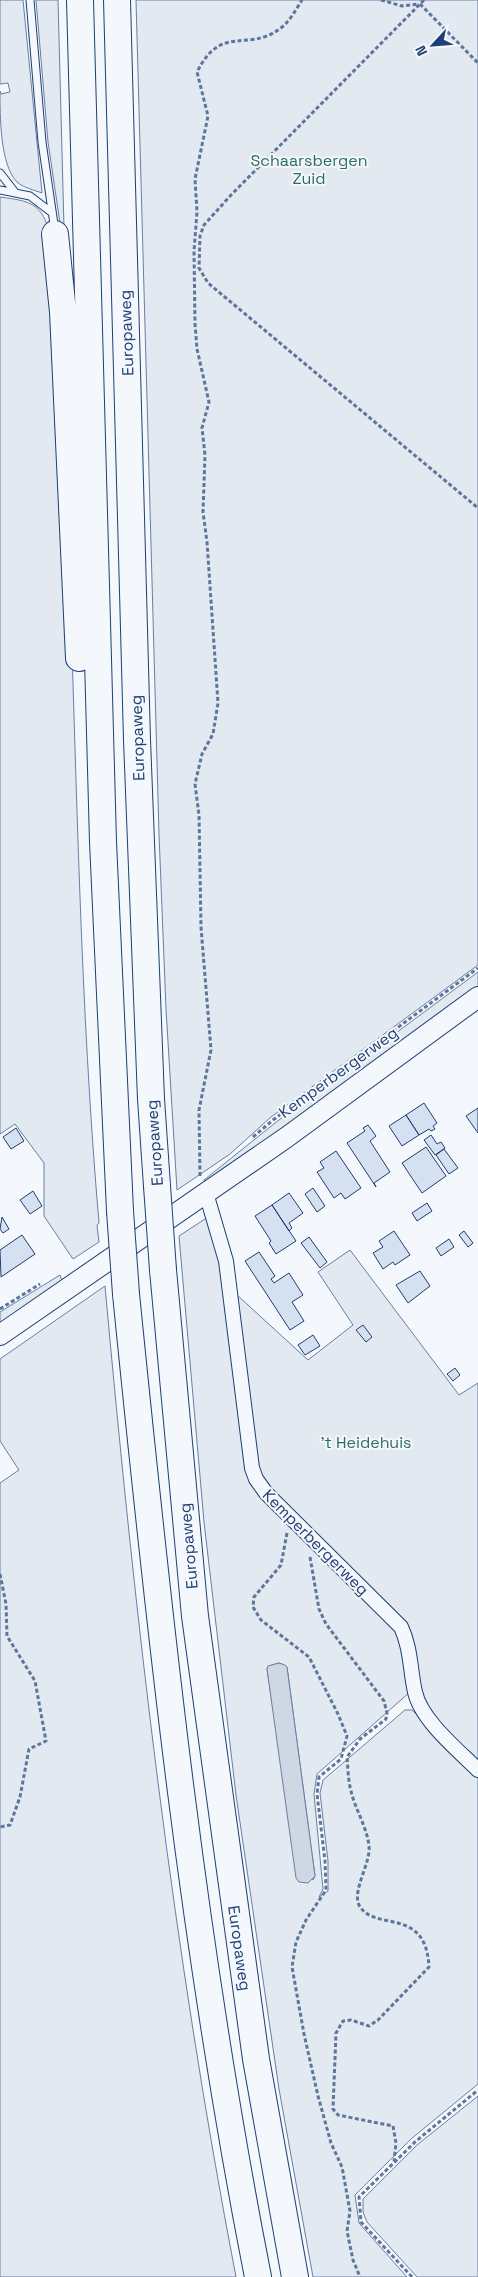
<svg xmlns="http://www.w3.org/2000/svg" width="478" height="2277" viewBox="0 0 478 2277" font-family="'Space Grotesk',sans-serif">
  <rect width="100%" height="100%" fill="#f4f7fb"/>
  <!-- green -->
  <path fill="#e3e9f0" stroke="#687fa3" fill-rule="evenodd" d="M0,0H23L42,193C34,190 24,188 17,182C0,165 0,116 0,91L1,94L10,92L8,83L0,84Z
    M36,0H58L64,228L61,230L48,142Z
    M136,0H478V965L271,1117L230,1154L177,1190L166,1009L159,834Z
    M0,197C30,201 43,203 50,236C56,345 65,454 69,563C77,784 80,1004 99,1223L97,1225L99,1242L73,1259L44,1216V1163L15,1124L0,1134Z
    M478,972V987L205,1184L204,1180L275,1123Z
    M208,1217L220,1261L249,1467L397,1629L403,1641L410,1692L317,1774L314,1794L323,1889L319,1897L328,1891V1861L320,1793L323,1780L405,1710H412L478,1776V2084L411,2139L355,2195L359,2223L407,2277H313L279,2089L236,1795L204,1522L179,1236ZM279,1663L287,1667L315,1876L313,1880L279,1747L267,1669L269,1666Z
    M350,1250L459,1395L478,1383V1765L433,1717L420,1692L411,1637L259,1477L237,1295L308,1360L353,1325L318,1272Z
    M60,1275L62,1281L0,1325V1312Z
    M105,1286C135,1618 173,1950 236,2277H0V1483L19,1470L0,1441V1359Z
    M478,2096V2277H417L367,2222L363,2212V2199L417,2145Z"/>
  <!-- water -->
  <path fill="#cfd7e4" stroke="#687fa3" d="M279,1663L285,1665L287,1667L315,1876L308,1883L299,1882L296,1878L267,1669L268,1666Z"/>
  <!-- building -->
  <path fill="#d5e0f0" stroke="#1d3f73" d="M424,1103L437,1123L433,1126L435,1129L431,1131L429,1129L419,1135L406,1115Z
    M478,1108V1133L466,1116Z
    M406,1115L419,1135L402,1146L389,1126Z
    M368,1125L376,1136L370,1141L390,1172L374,1183L376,1187L347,1143L365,1131L363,1128Z
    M16,1128L24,1141L11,1149L3,1137Z
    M431,1135L437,1144L441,1142L445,1148L435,1155L424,1140Z
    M426,1147L446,1176L422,1193L402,1163Z
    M444,1149L458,1168L449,1174L436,1155Z
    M336,1151L361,1188L345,1199L341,1193L334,1198L317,1172L324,1168L320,1162Z
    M313,1188L325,1206L317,1212L305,1194Z
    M33,1191L42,1206L30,1214L20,1200Z
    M289,1193L303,1213L289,1223L292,1228L289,1231L272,1205Z
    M427,1203L432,1211L417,1221L412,1213Z
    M272,1205L296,1241L276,1254L269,1243L271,1241L255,1216Z
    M2,1217L9,1229L3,1233L0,1229Z
    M394,1231L410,1255L395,1265L393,1262L383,1269L373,1253L383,1247L379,1241Z
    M464,1231L473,1243L468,1247L459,1235Z
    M22,1235L35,1254L1,1277L0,1250Z
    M309,1237L327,1262L320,1268L301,1243Z
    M449,1239L454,1247L441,1256L436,1248Z
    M259,1252L275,1276L271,1279L274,1283L289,1273L303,1295L292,1302L304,1321L290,1330L245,1261Z
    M420,1271L430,1286L408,1303L396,1285Z
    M363,1325L372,1337L366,1342L356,1330Z
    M313,1335L320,1346L305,1355L298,1345Z
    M455,1368L460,1375L453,1381L447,1374Z"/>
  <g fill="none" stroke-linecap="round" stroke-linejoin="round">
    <!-- service casing -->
    <g stroke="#1d3f73" stroke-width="9">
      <path id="service" d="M30,0L42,142L55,231
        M0,173L14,191
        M0,190L30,196L51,212"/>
    </g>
    <!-- minor casing -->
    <g stroke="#1d3f73" stroke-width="16">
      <path id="minor" d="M206,1193L226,1261L252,1468L256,1479L266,1493L401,1627C411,1648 410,1670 415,1692C421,1720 458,1750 478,1770"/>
    </g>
    <!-- secondary casing -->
    <g stroke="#1d3f73" stroke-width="22">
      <path id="secondary" d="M0,1335L287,1137L478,997"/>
    </g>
    <!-- motorway casing -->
    <g stroke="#1d3f73" stroke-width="28">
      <path id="motorway" d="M80,0L103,842L120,1211
        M117,0L137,740L151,1099L157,1186
        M55,234L63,312L79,658
        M163,1270L195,1616L256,2059L295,2277
        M126,1294C159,1623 194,1952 258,2277"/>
    </g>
    <!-- path -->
    <path stroke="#5e769c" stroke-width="3" stroke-dasharray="4 2.5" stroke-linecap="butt" d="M381,0L402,6L419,4
      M424,0L231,195L204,225L200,236L199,268L208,283L478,508
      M420,4L478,63
      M253,1137L273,1120L478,968
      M200,1176L199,1110L211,1050L201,927L199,815L195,784L202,754L213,734L218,703L207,542L203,512L205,455L202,428L209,402L197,349L195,324L194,251L197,212L195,179L208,116L197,72C221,24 246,52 278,30C289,23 295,11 302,0
      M0,1309L40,1284
      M287,1533L281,1565L254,1597L253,1607L261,1620L309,1657L338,1714L347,1736L341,1759L319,1777L317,1794L325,1861L326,1890L306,1920L296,1942L292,1967L304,2034L318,2096L331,2143L342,2167L350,2211L347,2231L353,2260L360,2277
      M310,1557L319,1609L326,1624L384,1701L387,1713L386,1719L360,1739L347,1757C348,1768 348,1780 351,1791C355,1809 367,1827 369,1846C371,1863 352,1890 359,1905C374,1933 426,1905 429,1967L378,2020L369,2026L351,2020L343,2021L336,2033L333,2109L338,2115L393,2126L396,2143L394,2161
      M0,1574L6,1604L7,1636L35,1681L46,1741L29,1749L20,1797L10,1825L0,1827
      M412,2277L361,2222L359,2197L415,2142L478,2090"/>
    <!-- service -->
    <use href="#service" stroke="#f4f7fb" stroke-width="7"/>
    <!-- minor -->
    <use href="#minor" stroke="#f4f7fb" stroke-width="14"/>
    <!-- secondary -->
    <use href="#secondary" stroke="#f4f7fb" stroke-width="20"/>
    <!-- motorway -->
    <use href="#motorway" stroke="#f4f7fb" stroke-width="26"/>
    <!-- motorway-bridge casing -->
    <g stroke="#1d3f73" stroke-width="28" stroke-linecap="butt">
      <path id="motorway-bridge" d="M157,1186L163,1270
        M120,1211L126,1294"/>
    </g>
    <!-- motorway-bridge -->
    <use href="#motorway-bridge" stroke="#f4f7fb" stroke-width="26"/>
  </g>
  <g text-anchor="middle" stroke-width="4" stroke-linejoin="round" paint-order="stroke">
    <!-- park labels -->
    <g font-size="16" fill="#2c6c60" stroke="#f4f7fb">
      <text x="309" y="166">Schaarsbergen<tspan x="309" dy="18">Zuid</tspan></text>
      <text x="366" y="1448">'t Heidehuis</text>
    </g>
    <!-- street labels -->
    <g font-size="16" fill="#1d3f73" stroke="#f4f7fb">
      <text transform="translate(126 333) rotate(-92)" y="6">Europaweg</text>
      <text transform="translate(137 738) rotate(-92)" y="6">Europaweg</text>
      <text transform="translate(338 1072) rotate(-36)" y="6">Kemperbergerweg</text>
      <text transform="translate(154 1143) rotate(-94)" y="6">Europaweg</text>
      <text transform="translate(316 1542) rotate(45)" y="6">Kemperbergerweg</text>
      <text transform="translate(188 1546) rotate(-95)" y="6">Europaweg</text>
      <text transform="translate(240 1948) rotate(82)" y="6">Europaweg</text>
    </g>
  </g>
  <!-- north arrow -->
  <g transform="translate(433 45) rotate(244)" stroke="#f4f7fb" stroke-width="4" paint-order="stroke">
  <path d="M0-4L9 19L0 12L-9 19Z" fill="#1d3f73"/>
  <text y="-8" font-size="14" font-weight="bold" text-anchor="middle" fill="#1d3f73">N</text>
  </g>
</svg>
